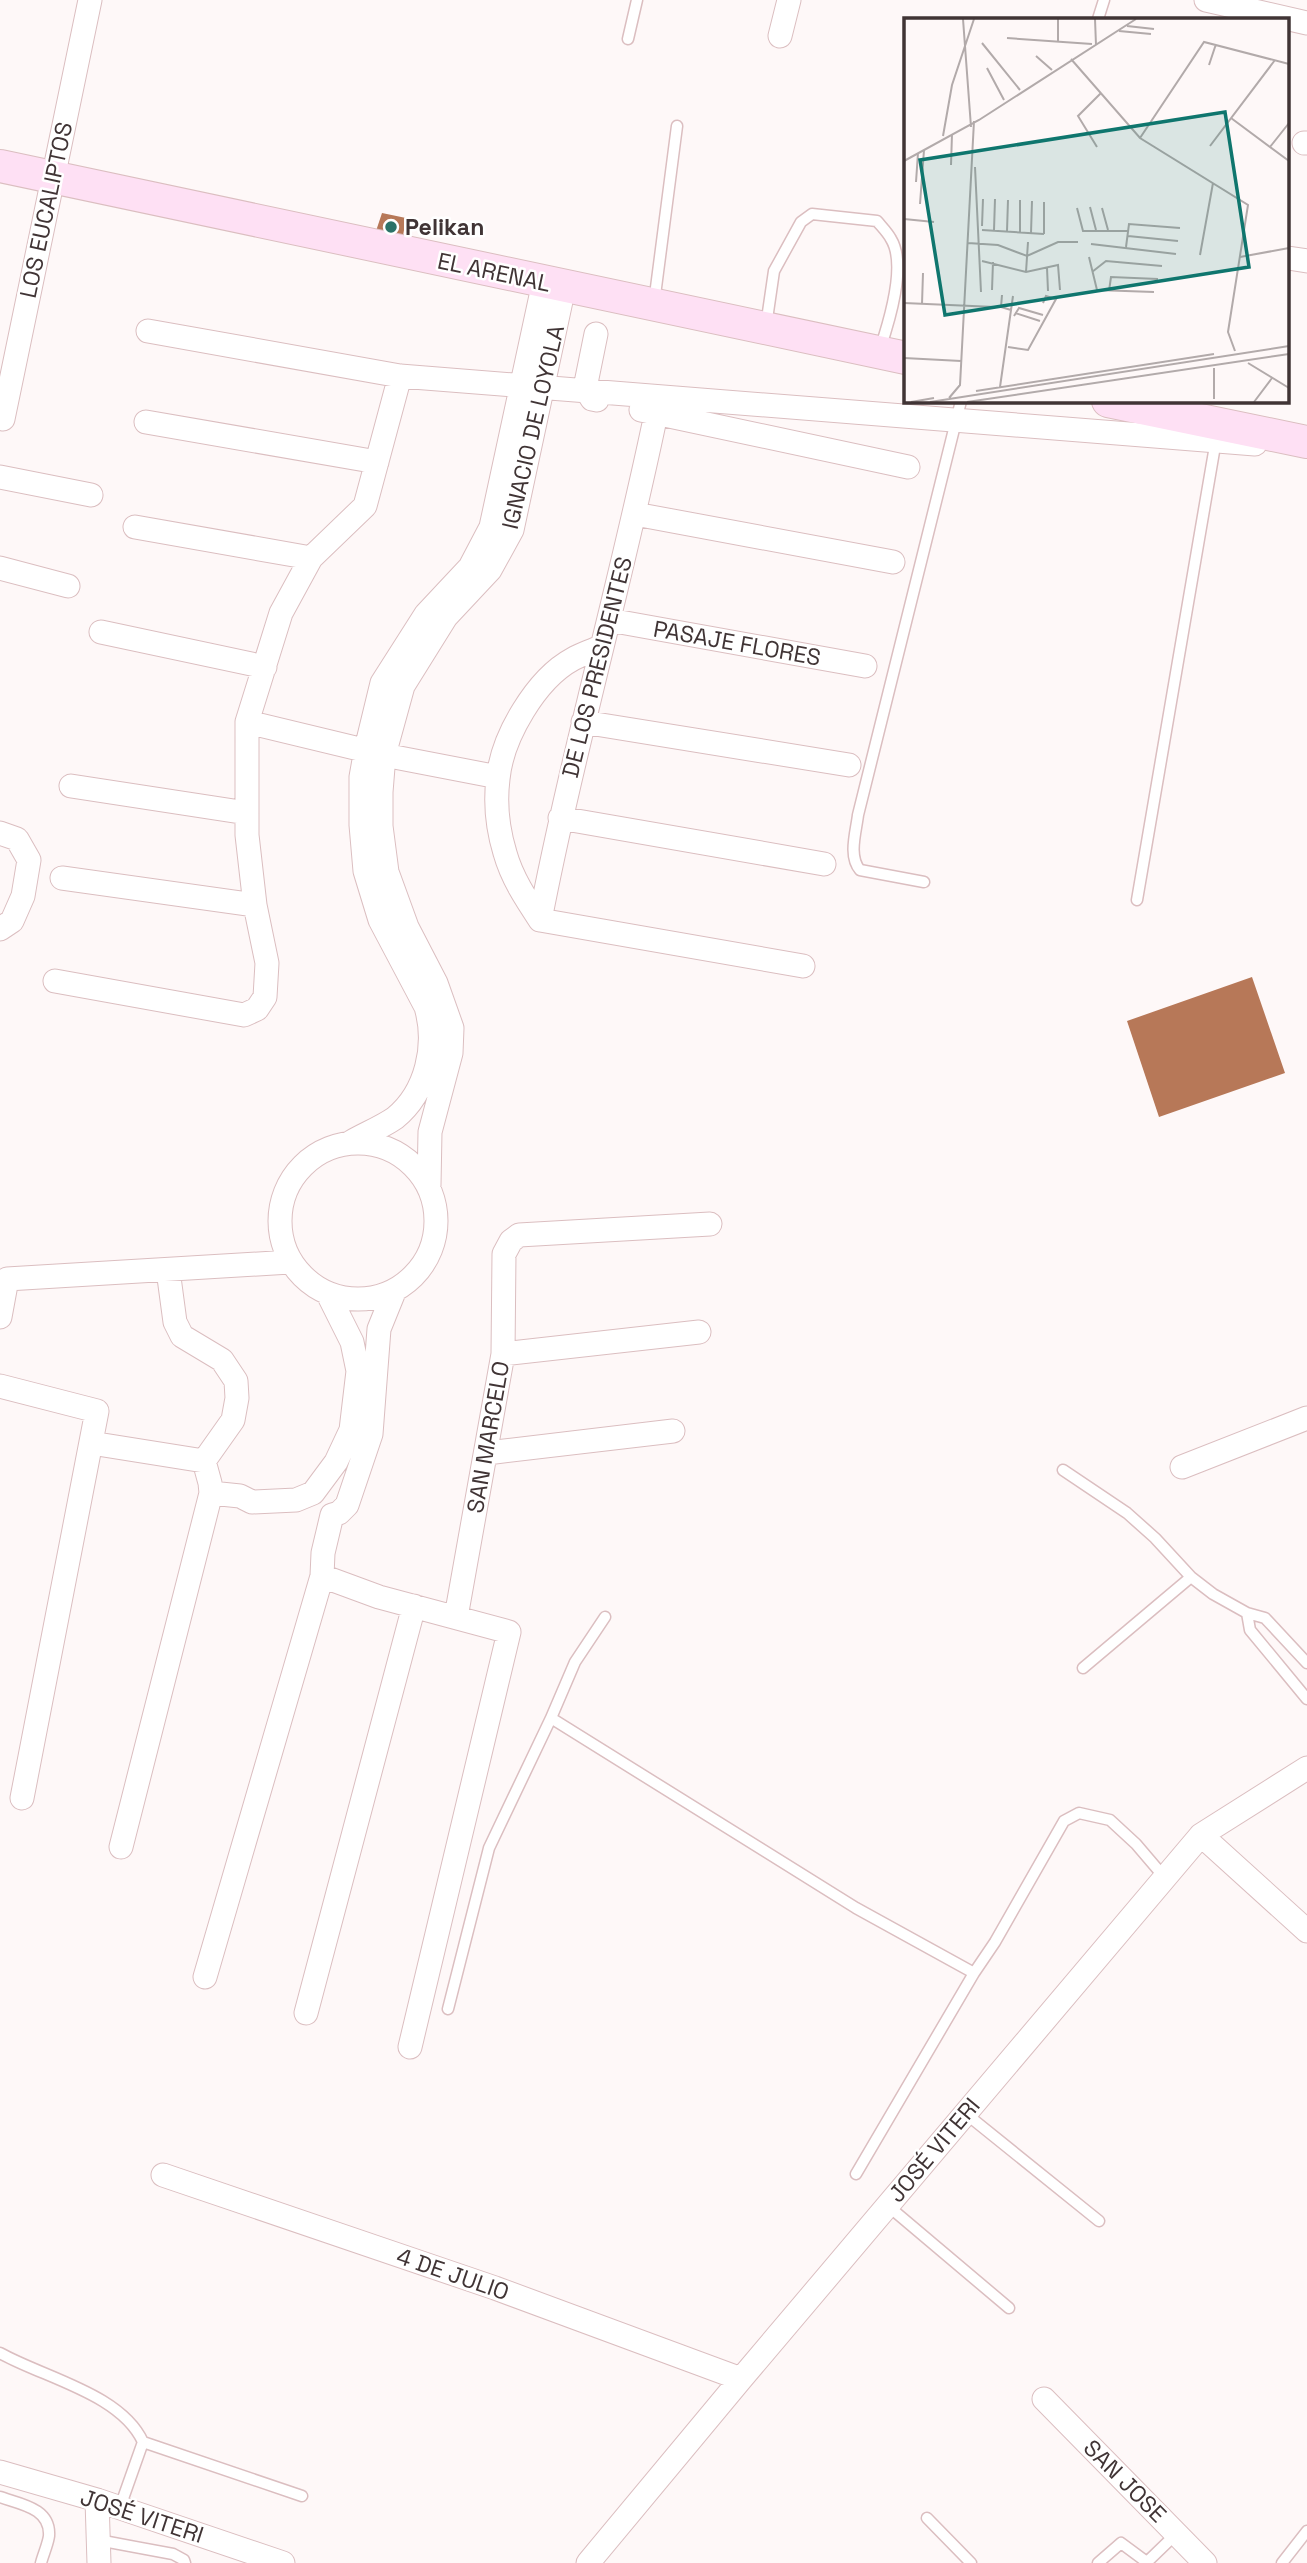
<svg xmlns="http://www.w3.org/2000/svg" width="1307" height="2563" viewBox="0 0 1307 2563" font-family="'Space Grotesk',sans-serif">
  <rect width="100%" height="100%" fill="#fef8f8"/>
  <!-- building -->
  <path fill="#b77858" d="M382,213L406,218L402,242L374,237Z
    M1252,977L1285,1073L1159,1117L1127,1021Z"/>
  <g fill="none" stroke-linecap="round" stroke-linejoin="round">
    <!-- lane casing -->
    <g stroke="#dbbec0" stroke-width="13">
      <path id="lane" d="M1098,19L1104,0
        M628,39L637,0
        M654,303L677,126
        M766,326L774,271L801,222L812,214L877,221C882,227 888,233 891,239C907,265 889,322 880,349
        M924,882L860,870C848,856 856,832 858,815L961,401
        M1137,900L1216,440
        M1063,1470L1127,1513L1155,1538L1191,1577
        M1247,1613L1250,1630L1307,1699
        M605,1617L575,1662L551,1718L856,1908L974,1973L995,1942L1064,1821L1079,1813L1110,1820L1136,1844L1165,1878
        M1083,1668L1191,1577L1213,1594L1247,1613L1265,1618L1307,1663
        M448,2009L489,1848L551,1718
        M965,2113L1099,2221
        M856,2174L974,1973
        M887,2205L1009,2308
        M0,2353C45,2378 121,2394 143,2442
        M0,2497C20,2504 51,2508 49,2536C48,2544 43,2555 41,2563
        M120,2507L143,2442L302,2496
        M927,2518L971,2563
        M98,2540L173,2554L184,2560L185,2563
        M1098,2563L1121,2543L1148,2563
        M1146,2563L1176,2534
        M1282,2563L1307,2531"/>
    </g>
    <!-- street casing -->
    <g stroke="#dbbec0" stroke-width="25">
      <path id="street" d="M1206,0L1307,23
        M780,36L789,0
        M1304,143H1307
        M1288,258L1307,261
        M148,331L400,376L1255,444
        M596,334L585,388L592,399L597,400
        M641,410L908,467
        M3,419L90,0
        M146,422L377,462
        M0,477L91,495
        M635,514L893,562
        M135,527L311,558
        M0,568L68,586
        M609,620L865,666
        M101,632L265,667
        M247,722L384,755L498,777
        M583,722L849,765
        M71,786L247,813
        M560,818L824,864
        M0,833L17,839L29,860L23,896L12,921L0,929
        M62,878L255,905
        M540,920C573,750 621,583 656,414
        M540,920C526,899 512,878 505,853C498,830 495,803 498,779C502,737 536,679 573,659C582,654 592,651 602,646
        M540,920L803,966
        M55,981L244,1015L257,1009L265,997L267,963L255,905L247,835V722L281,613L311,558L365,506L400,376
        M351,1142C365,1134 382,1127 395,1118C427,1092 437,1045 426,1007L380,920L365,871L361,825V777L366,749L382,683L426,614L470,567L491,527L544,282
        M280 1221a78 78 0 1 1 156 0a78 78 0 1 1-156 0Z
        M429,1185L430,1132L451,1053L452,1028L436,983L407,927L387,872L381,826V792L384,755L403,686L446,617L490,570L512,530L564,287
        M0,1317L7,1279L290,1262
        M503,1354L699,1332
        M0,1386L97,1411L22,1798
        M91,1443L204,1461
        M487,1453L673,1431
        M1182,1467L1307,1418
        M211,1493L240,1496L252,1502L296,1500L313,1493L336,1462L351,1430L358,1371L352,1342L328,1294
        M322,1576L379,1597L509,1632L410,2047
        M456,1617L503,1354L504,1254L511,1241L519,1235L710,1224
        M1201,1835L1307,1931
        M121,1847L211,1493L210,1483L204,1461L233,1420L237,1398L236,1381L222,1360L182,1336L175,1322L168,1270
        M205,1977L322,1576L323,1553L332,1515L339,1513L347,1505L371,1434L379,1329L394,1292
        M306,2013L414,1606
        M163,2175L495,2288L741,2379
        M1044,2399L1205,2563
        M0,2472L97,2500L283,2563
        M97,2500L99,2563
        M588,2563L741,2379L1201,1835L1307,1768"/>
    </g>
    <!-- secondary casing -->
    <g stroke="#dbbec0" stroke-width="34">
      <path id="secondary" d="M0,166L906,358
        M1108,401L1307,442"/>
    </g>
    <!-- lane -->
    <use href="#lane" stroke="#fff" stroke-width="10"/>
    <!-- street -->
    <use href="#street" stroke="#fff" stroke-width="23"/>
    <!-- secondary -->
    <use href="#secondary" stroke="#fee0f4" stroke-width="32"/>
  </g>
  <!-- markers -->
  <circle fill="#2b7268" stroke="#fff" stroke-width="2.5" cx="391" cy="227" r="7"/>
  <g text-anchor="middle" stroke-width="5" stroke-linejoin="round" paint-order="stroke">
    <!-- street labels -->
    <g font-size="23" fill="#403435" stroke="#fff">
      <text transform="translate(46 210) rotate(-78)" y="8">LOS EUCALIPTOS</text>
      <text transform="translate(494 272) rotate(12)" y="8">EL ARENAL</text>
      <text transform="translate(533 427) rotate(-77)" y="8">IGNACIO DE LOYOLA</text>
      <text transform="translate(737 643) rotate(10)" y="8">PASAJE FLORES</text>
      <text transform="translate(597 667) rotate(-76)" y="8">DE LOS PRESIDENTES</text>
      <text transform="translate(488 1437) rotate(-80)" y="8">SAN MARCELO</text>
      <text transform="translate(934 2150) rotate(-50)" y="8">JOSÉ VITERI</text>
      <text transform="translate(453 2274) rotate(19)" y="8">4 DE JULIO</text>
      <text transform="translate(1125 2481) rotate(45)" y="8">SAN JOSE</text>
      <text transform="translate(142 2516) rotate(18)" y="8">JOSÉ VITERI</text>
    </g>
    <!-- poi labels -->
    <g font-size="23" font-weight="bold" fill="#403435" stroke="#fff" text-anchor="start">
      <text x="405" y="235">Pelikan</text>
    </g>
  </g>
  <!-- overview -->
  <g transform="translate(904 18)">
    <rect width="385" height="385" fill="#fef8f8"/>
    <path fill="none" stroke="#b2aaaa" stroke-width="2" d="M59,1L67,109M154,1V23M191,1L192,27M223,8L250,11M215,13L247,16M103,20L188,26M78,25L116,72M132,38L148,52M167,41L236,120L344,187L324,314L331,333M305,47L312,26M83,50L100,82M327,100L385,143M39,118L48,67L70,1M236,120L300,24L385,46M306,128L371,42M193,129L174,98L197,75M366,129L385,105M0,143L75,102L232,1M47,147L48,116M71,149L77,274M12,164L14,135M16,186L20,132M186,189L192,212M173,190L179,213H224M198,190L204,212M0,201L30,204M78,208L79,181M78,212L140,216M90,212L91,181M103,213L104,182M116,214V182M127,215L128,183M140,216V184M224,218L274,223M64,225L94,227L123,238L154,224H174M187,226L272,236M222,229L225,206L276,210M296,237L309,165M185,239L193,272L250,274M336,239L385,230M78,243L122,254L154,247L156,272M143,250L144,273M122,254L124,224M188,254L202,243L258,248M88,272L89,244M205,273L207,259L254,261M98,277L97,289L107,292M0,285L91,289M18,286L19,255M111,295L136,303M110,298L115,290L139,297M104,329L124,332L152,281L142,278L139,285M0,340L57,343M344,345L385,370M96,369L109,278M72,373L310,336M45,380L56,367L70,103M310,381V350M7,384L30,380M26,384L385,328M63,384L385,336M350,384L368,360"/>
    <path fill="#0f766e" fill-opacity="0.15" stroke="#0f766e" stroke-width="3.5" d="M321,94L345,249L41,297L16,142Z"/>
    <rect width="385" height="385" fill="none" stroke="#403435" stroke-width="3.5"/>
  </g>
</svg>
